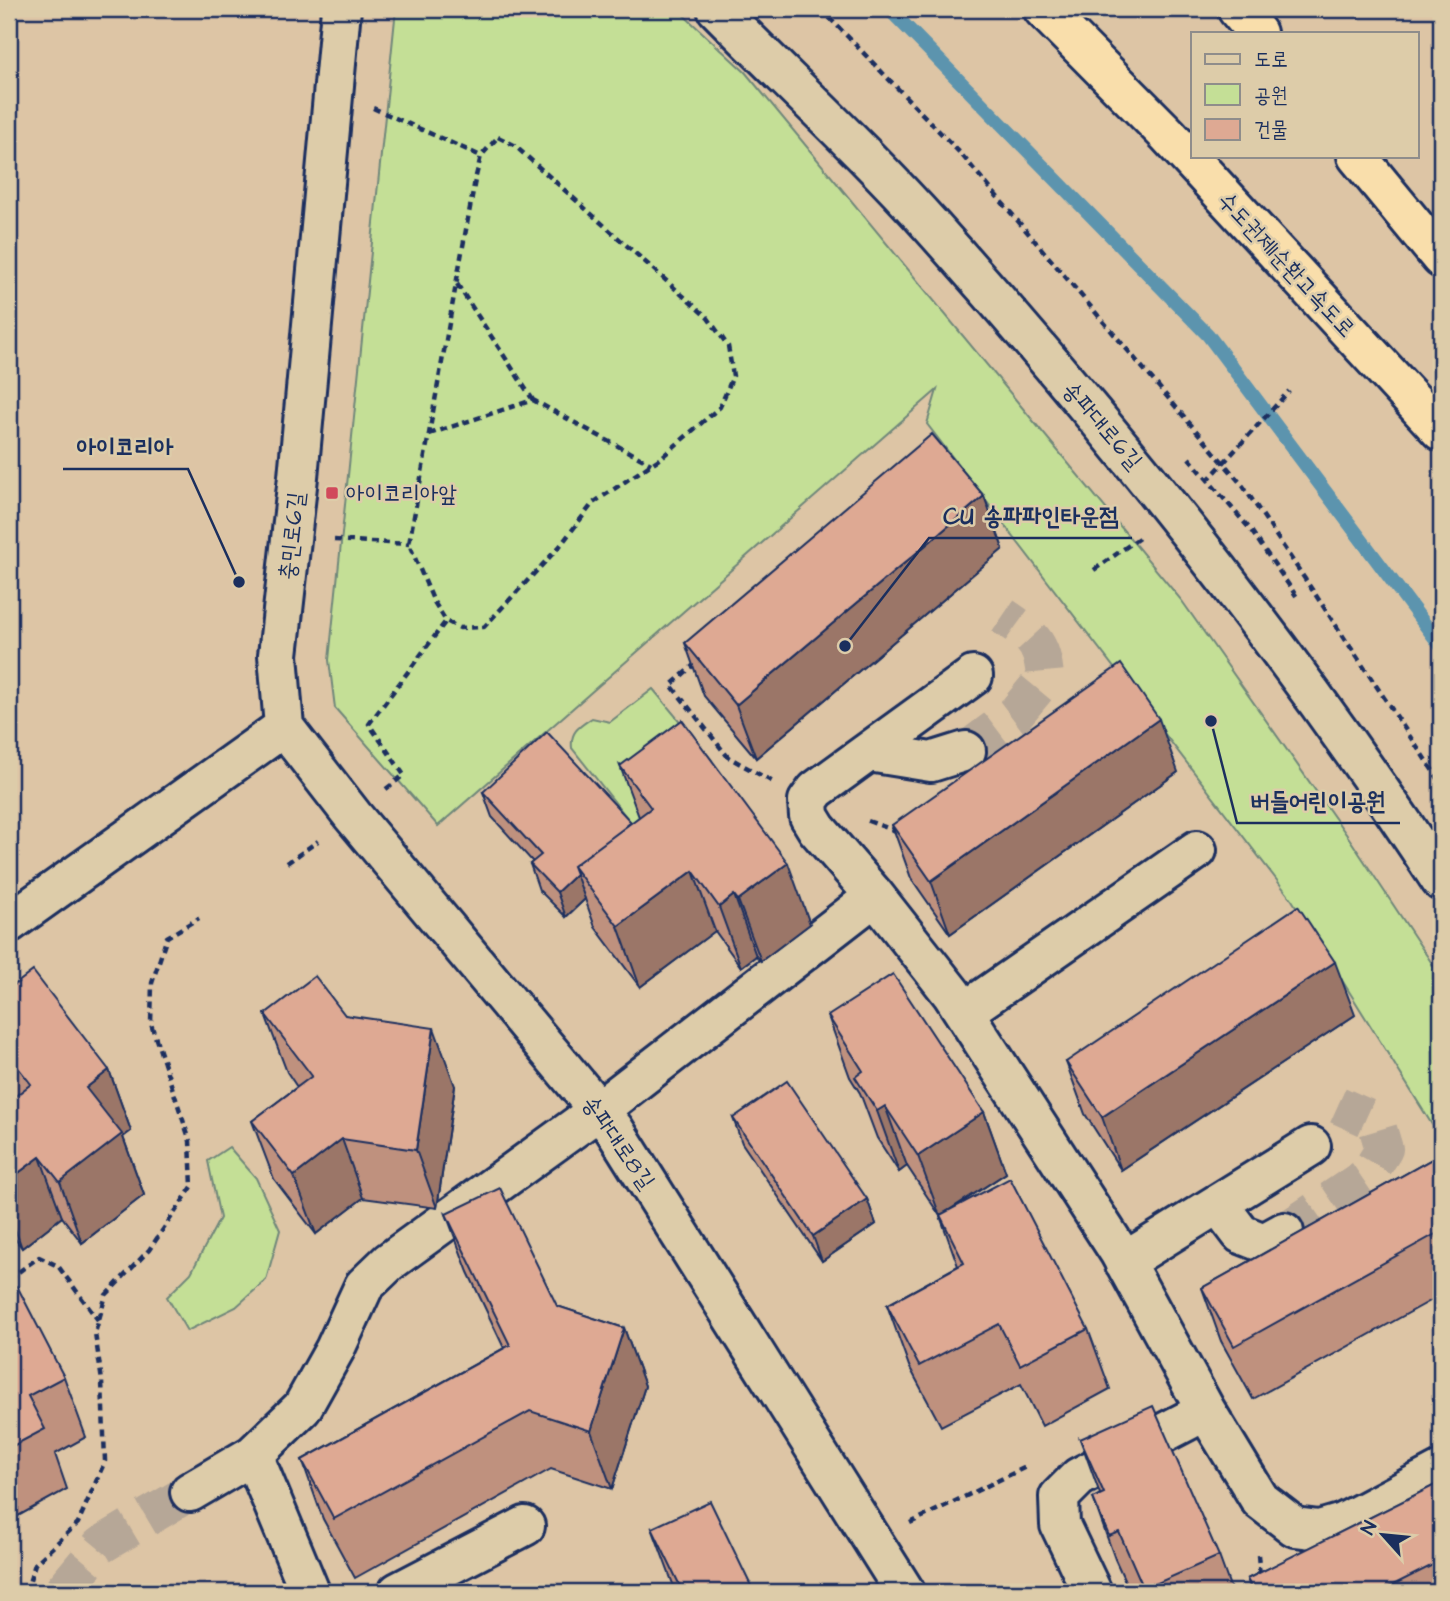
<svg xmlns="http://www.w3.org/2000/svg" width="1450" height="1601" viewBox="0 0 1450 1601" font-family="'Architects Daughter','Poor Story',sans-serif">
  <rect width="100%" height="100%" fill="#ddc5a5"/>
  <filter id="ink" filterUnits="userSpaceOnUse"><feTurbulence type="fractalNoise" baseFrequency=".0143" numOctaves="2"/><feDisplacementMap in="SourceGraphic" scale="14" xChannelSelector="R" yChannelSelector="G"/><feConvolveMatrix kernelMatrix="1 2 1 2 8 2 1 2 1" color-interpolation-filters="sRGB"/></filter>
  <g filter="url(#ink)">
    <!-- green -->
    <path fill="#c4df96" stroke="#70877a" stroke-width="2" d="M396,9H677L745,72L1182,601L1351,841L1441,977V1139L1292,900L927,424L937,390L438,826L335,708L329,660Z
      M653,689L712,760L632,824L572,748C570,731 580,726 592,718L610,722Z
      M229,1147L256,1178L280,1230L266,1280L236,1307L187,1331L167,1297L191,1273L220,1218L208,1161Z"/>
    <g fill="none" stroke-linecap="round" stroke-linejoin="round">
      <!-- stream -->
      <path stroke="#5c94ae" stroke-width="14" d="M889,9L1208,335L1441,646"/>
      <!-- minor-tunnel -->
      <path stroke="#b6a797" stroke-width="38" stroke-dasharray="38 19" stroke-linecap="butt" d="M966,751L1016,713L1045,678C1043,642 1031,635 1003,616
        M1284,1232L1368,1175L1384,1149L1376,1122L1338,1105
        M62,1592L101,1545L190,1492"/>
      <!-- minor casing -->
      <g stroke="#1b2f5e" stroke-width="44">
        <path id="minor" d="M717,9C789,82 865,152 933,228C1117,434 1290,650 1441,881
          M973,676L816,790L808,801L809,816L817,829L875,896L952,994L1119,1252L1206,1411L1260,1500L1295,1527L1319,1530L1343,1523L1441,1471
          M284,727L353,816L614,1129L905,1592
          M284,727L278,655L298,477L341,9
          M869,752L931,762L966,751
          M9,923L284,727
          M964,1012L1197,850
          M1219,1205L1241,1234L1264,1243L1284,1232
          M1124,1262L1311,1146
          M253,1455L310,1592
          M190,1492L253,1455L302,1408L335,1349L364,1286L389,1262L599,1110L875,896
          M398,1592L525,1526
          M1092,1592L1060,1525L1059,1497L1079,1477L1206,1411"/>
      </g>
      <!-- highway casing -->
      <g stroke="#1b2f5e" stroke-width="44">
        <path id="highway" d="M1043,9L1168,135L1441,431
          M1237,9L1257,33
          M1357,156L1441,258"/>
      </g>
      <!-- path -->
      <path stroke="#1b2f5e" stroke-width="4.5" stroke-dasharray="7 5" stroke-linecap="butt" d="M821,9L961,154L1243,486L1441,783
        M373,108L481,156
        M498,137L514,145L708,318L728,346L733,376L720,407L662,457L593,503L560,546L484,627L460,628L446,621L434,602L409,544L475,180L481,156Z
        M457,284L533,400
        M429,434L533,400L651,464
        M1189,458L1250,529L1297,597
        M1207,481L1289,391
        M334,540L409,544
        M1094,570L1139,538
        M696,663L671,685L728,757L773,782
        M386,789L404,775L369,724L446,621
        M868,821L899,832
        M287,863L318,841
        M9,1279L39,1257L58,1266L98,1320
        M910,1523L1028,1466
        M1258,1555L1260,1577
        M26,1592L35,1564L78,1523L105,1461L102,1381L95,1333L106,1295L149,1250L192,1187L190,1141L151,1024L152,983L167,937L199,918"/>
      <!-- minor -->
      <use href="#minor" stroke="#ddcca9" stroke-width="38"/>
      <!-- highway -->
      <use href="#highway" stroke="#f9deab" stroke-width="38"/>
    </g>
    <!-- wall -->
    <path fill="#bf917e" stroke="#1b2f5e" stroke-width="2" d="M984,496L1003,549L756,758L704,696L685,643Z
      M620,766L810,924L761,961L756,956L741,967L715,931L640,987L595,927L585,899L566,917L539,890L530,864L533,862L492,817L483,792L631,822L632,823L639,817Z
      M1178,772L950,934L911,878L892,825Z
      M9,989L109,1070L131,1131L123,1137L144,1195L82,1243L62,1217L22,1248L9,1231V1101L15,1096L9,1088Z
      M265,1014L345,1015L455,1086L437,1208L363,1198L316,1234L274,1179L252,1121L297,1087L287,1072Z
      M1355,1015L1121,1170L1085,1114L1066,1062Z
      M828,1016L984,1112L1006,1173L948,1211L1088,1329L1110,1389L1042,1426L1021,1384L941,1426L909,1366L887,1305L958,1266L940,1216L907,1166L899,1172L877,1138L860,1093L850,1077Z
      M733,1118L867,1199L876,1224L822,1261L742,1143Z
      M1441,1154V1295L1253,1399L1221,1341L1202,1288Z
      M446,1214L557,1306L624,1328L645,1386L612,1489L551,1469L355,1578L323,1519L302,1460L504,1348L468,1272Z
      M9,1290L64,1377L86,1437L55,1454L67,1489L9,1521Z
      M1080,1439L1219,1556L1232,1592H1130L1115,1559L1093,1498L1100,1494Z
      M1441,1482V1592H1252L1247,1579Z
      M652,1528L754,1592H676Z"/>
    <!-- shaded-wall -->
    <path fill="#9b7667" stroke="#1b2f5e" stroke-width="2" d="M984,496L1003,549L756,758L736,705Z
      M1159,719L1178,772L950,934L931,881Z
      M788,863L810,924L761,961L738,900Z
      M693,871L715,931L640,987L618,926Z
      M576,874L585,899L566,917L557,892Z
      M734,895L756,956L741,967L719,907Z
      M1335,962L1355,1015L1121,1170L1102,1117Z
      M434,1028L455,1086L437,1208L416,1150Z
      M109,1070L131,1131L123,1137L144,1195L82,1243L60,1182L86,1088Z
      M885,1106L907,1166L899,1172L877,1111Z
      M984,1112L1006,1173L940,1216L918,1156Z
      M342,1139L363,1198L316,1234L294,1176Z
      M40,1157L62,1217L22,1248L9,1213V1180Z
      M867,1199L876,1224L822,1261L813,1236Z
      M624,1328L645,1386L612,1489L591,1431Z"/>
    <!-- building -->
    <path fill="#dea993" stroke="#1b2f5e" stroke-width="2" d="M932,434L984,496L736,705L685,643Z
      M1121,664L1159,719L931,881L892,825Z
      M682,720L788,863L738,900L734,895L719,907L693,871L618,926L573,866L651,808L620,766Z
      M547,732L631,822L624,828L573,866L576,874L557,892L530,864L541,855L483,792Z
      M1298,906L1335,962L1102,1117L1066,1062Z
      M33,971L109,1070L86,1088L122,1134L60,1182L40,1157L9,1180V1101L31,1084L9,1056V989Z
      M893,974L984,1112L918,1156L885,1106L877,1111L855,1077L863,1071L828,1016Z
      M315,976L345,1015L434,1028L416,1150L342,1139L294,1176L252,1121L312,1076L265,1014Z
      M787,1081L867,1199L813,1236L733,1118Z
      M1441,1154V1231L1234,1346L1202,1288Z
      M1010,1178L1088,1329L1020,1365L999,1324L919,1366L887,1305L964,1263L940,1215Z
      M500,1188L557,1306L624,1328L591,1431L530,1411L334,1519L302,1460L510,1345L446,1214Z
      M17,1286L64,1377L28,1396L45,1429L9,1448V1290Z
      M1153,1406L1219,1556L1144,1589L1119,1532L1109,1536L1093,1498L1104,1493L1080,1439Z
      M1441,1482V1561L1379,1592H1254L1247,1579Z
      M710,1501L754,1592H683L652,1528Z"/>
  </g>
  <!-- markers -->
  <rect fill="#d1495b" stroke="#ddcca9" stroke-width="2.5" x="325" y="486" width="14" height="14" rx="3.5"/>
  <g text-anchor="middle" stroke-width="5" stroke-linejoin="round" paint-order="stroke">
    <!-- street labels -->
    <g font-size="23" fill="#1b2f5e" stroke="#ddcca9">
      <text transform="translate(1287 264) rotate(47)" y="8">수도권제1순환고속도로</text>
      <text transform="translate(1103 425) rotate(49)" y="8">송파대로6길</text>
      <text transform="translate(291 536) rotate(-84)" y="8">충민로6길</text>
      <text transform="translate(619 1142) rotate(55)" y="8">송파대로8길</text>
    </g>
    <!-- poi labels -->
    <g font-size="23" fill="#1b2f5e" stroke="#ddcca9" text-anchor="start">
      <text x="346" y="501">아이코리아앞</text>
    </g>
  </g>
  <!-- callouts -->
  <path fill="none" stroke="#1b2f5e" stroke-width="2.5" d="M239 582L188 469H63M845 646L929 538H1132M1211 721L1237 823H1400"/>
  <g fill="#1b2f5e" stroke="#ddcca9" stroke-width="2.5">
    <circle cx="239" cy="582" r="7"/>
    <circle cx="845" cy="646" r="7"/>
    <circle cx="1211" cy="721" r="7"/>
  </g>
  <g font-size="24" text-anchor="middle" font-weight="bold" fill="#1b2f5e" stroke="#ddcca9" stroke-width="5" stroke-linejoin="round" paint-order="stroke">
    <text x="125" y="455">아이코리아</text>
    <text x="1031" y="524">CU 송파파인타운점</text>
    <text x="1318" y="809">버들어린이공원</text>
  </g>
  <!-- margin -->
  <rect width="1450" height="1601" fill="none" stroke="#ddcca9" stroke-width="35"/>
  <rect x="18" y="18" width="1415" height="1566" fill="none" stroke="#1b2f5e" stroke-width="2.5" filter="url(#ink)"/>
  <!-- legend -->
  <rect x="1191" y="32" width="228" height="126" fill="#ddcca9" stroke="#8f8d8b" stroke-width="2"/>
  <rect x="1205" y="54" width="35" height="10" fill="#ddcca9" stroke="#8f8d8b" stroke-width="2"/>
  <text x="1254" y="66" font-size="21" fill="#1b2f5e">도로</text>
  <rect x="1205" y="84" width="35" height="21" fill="#c4df96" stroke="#8f8d8b" stroke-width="2"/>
  <text x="1254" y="102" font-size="21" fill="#1b2f5e">공원</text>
  <rect x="1205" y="119" width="35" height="21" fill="#dea993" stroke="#8f8d8b" stroke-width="2"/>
  <text x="1254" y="136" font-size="21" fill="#1b2f5e">건물</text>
  <!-- north arrow -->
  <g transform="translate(1383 1535) rotate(297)" stroke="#ddcca9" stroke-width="5" paint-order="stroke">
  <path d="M0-5L12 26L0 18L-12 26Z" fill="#1b2f5e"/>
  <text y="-10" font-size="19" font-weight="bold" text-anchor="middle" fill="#1b2f5e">N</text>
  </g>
</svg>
